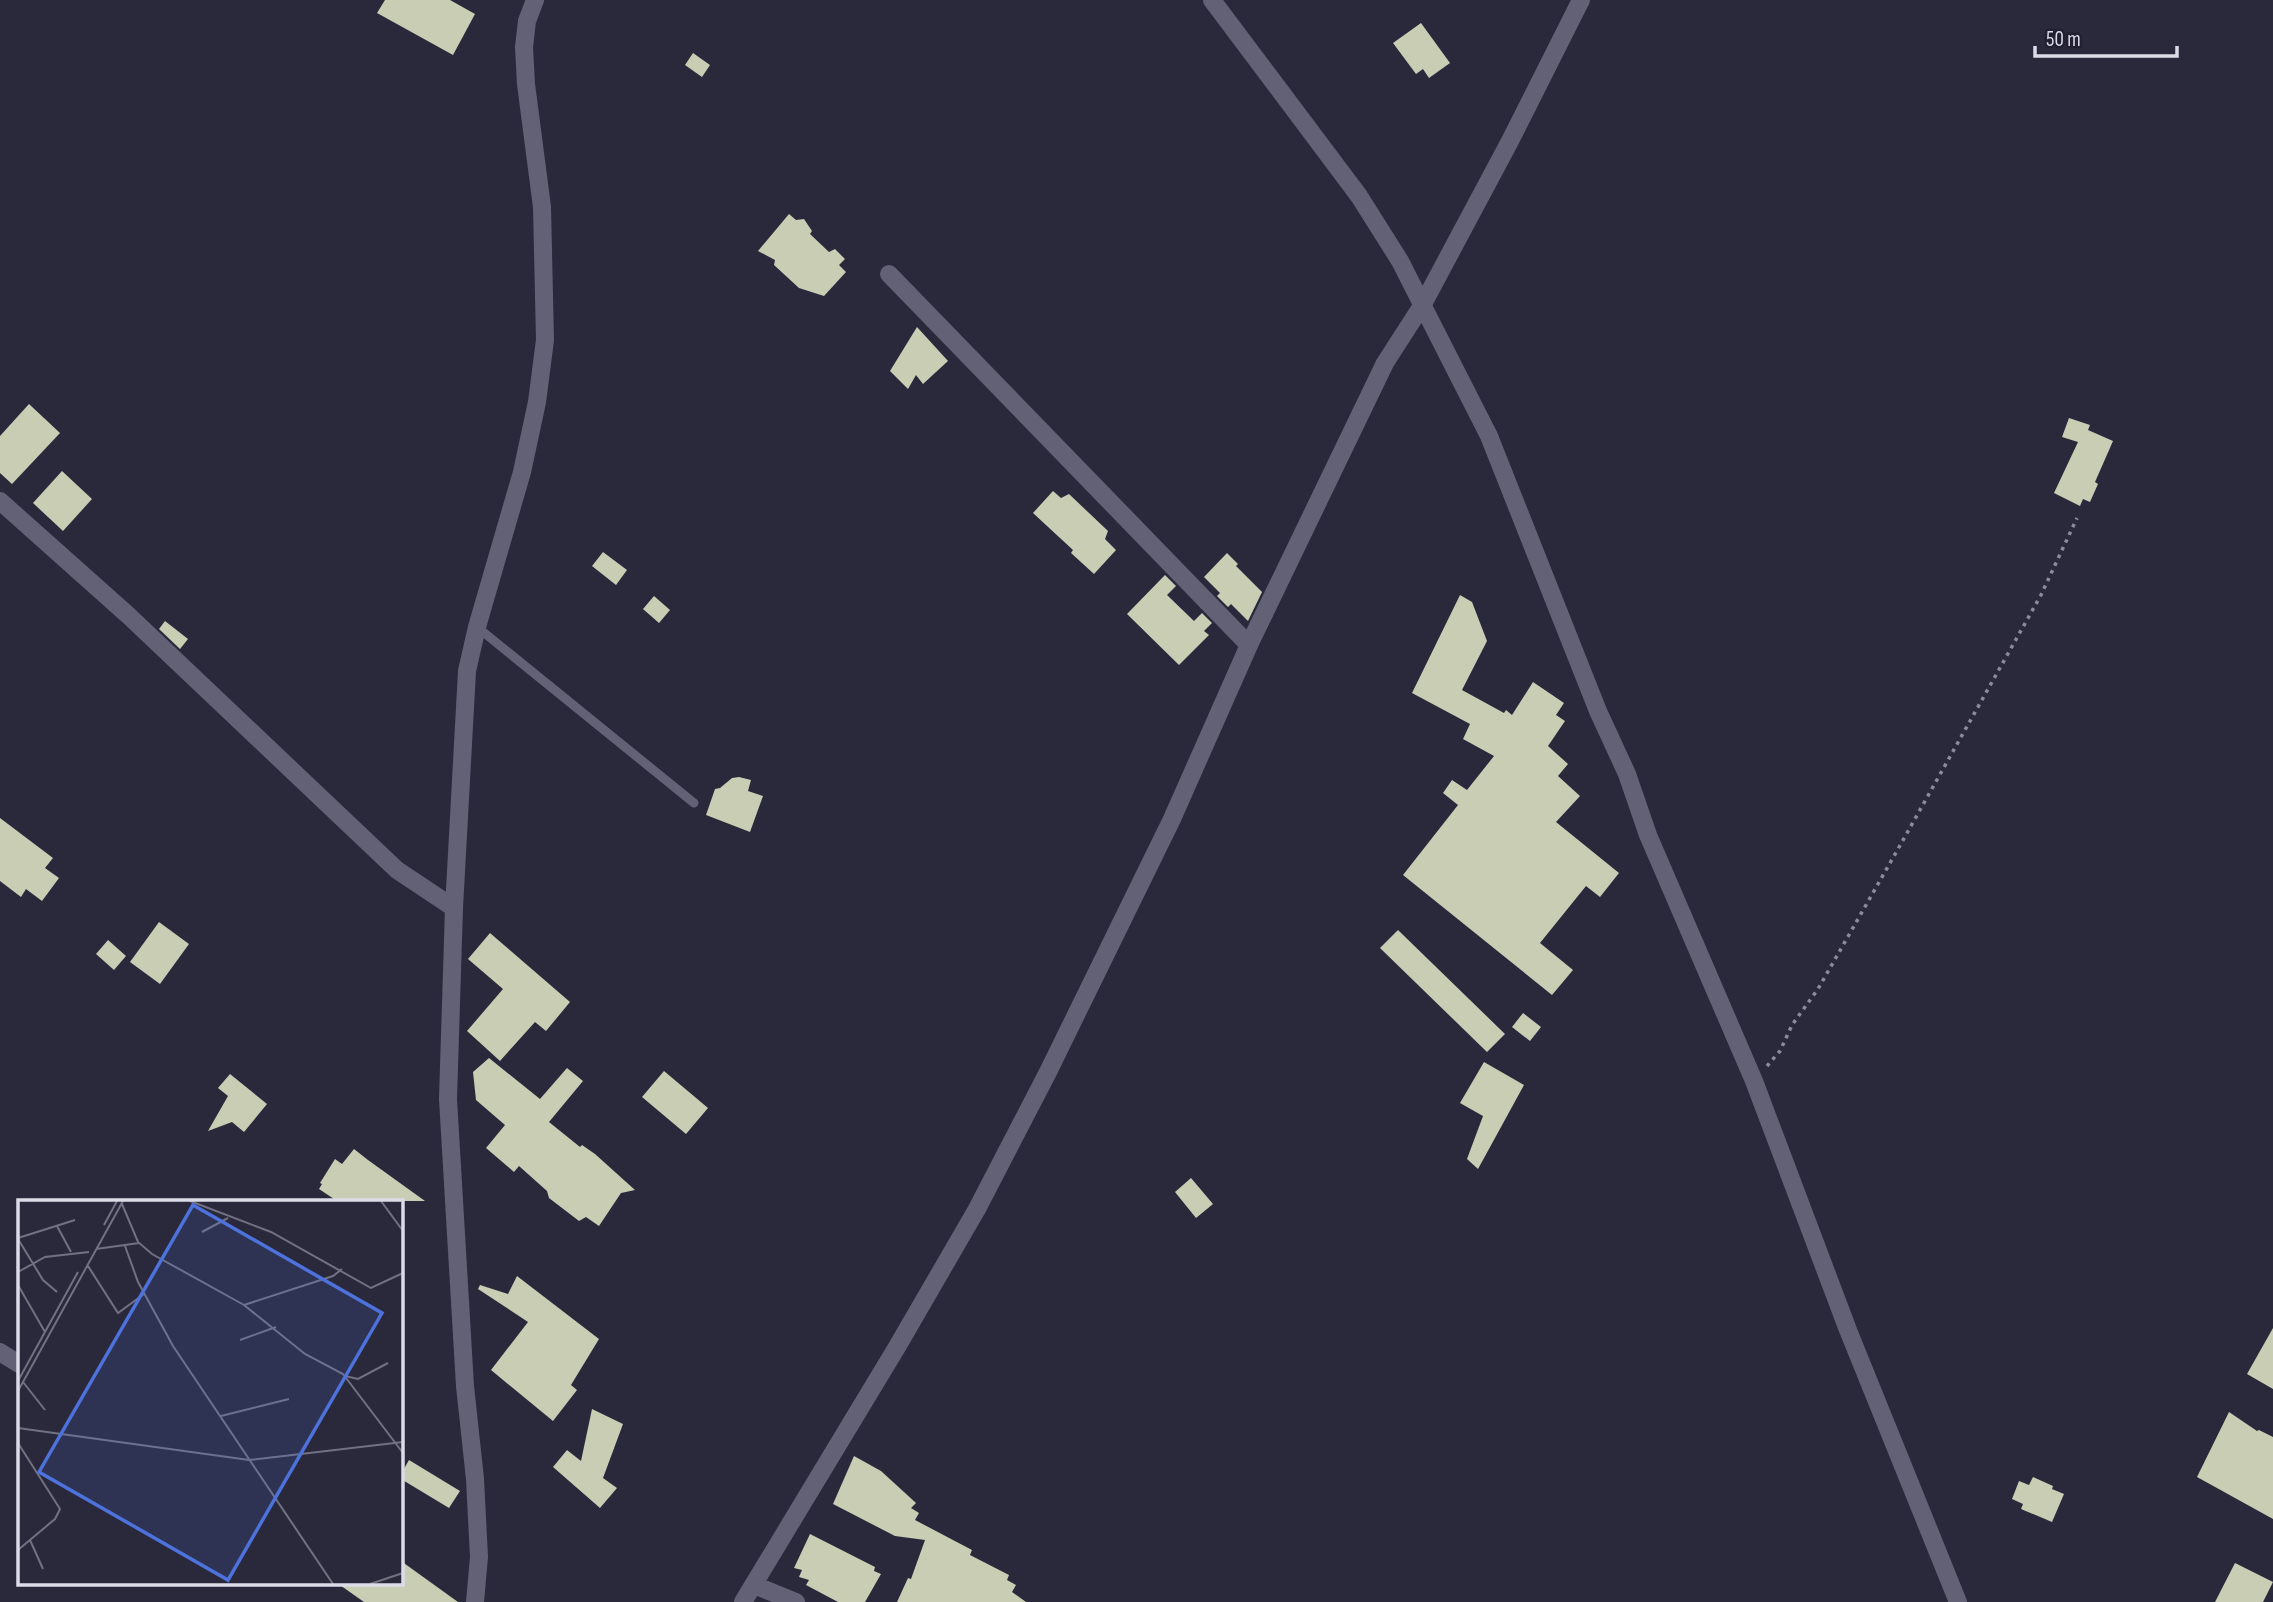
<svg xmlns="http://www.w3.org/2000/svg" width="2273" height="1602" viewBox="0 0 2273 1602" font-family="'Sofia Sans Condensed',sans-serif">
  <rect width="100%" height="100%" fill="#2a293c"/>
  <!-- building -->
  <path fill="#c8cdb4" d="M385,0H450L475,14L453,55L377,13Z
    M1421,23L1450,63L1429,78L1423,69L1416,74L1393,43Z
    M693,53L710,65L702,77L685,65Z
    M789,214L796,220L804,219L812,231L810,234L829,252L835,249L845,259L839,265L846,272L824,296L799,288L774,265L775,260L758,251Z
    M917,327L948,361L923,384L916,375L908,389L890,371Z
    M29,404L60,433L12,484L0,473V436Z
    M2069,418L2090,425L2088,430L2113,441L2095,482L2098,484L2090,502L2083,499L2080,506L2054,493L2078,442L2062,437Z
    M62,471L92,499L63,531L33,503Z
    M1053,491L1061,498L1069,494L1108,531L1105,539L1116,550L1094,574L1071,553L1073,550L1033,513Z
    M603,552L627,570L616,585L592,566Z
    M1227,553L1238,564L1236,566L1262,592L1248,621L1231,604L1228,607L1217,596L1220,593L1204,577Z
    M1165,575L1176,586L1167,595L1194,621L1202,613L1212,623L1204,631L1209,635L1179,665L1127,614Z
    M1460,595L1472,602L1487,641L1462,690L1504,713L1506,710L1512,715L1533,682L1564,703L1556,715L1565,721L1548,746L1568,764L1558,776L1580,796L1556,822L1619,873L1600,897L1586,886L1540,943L1573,970L1552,995L1403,875L1458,805L1443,793L1452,780L1467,790L1494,756L1463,739L1470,724L1412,693Z
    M654,596L670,610L659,623L643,609Z
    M165,621L188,639L180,649L159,629Z
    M739,777L751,780L748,791L763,796L750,832L706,815L715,789L720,788L732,778Z
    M0,818L53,858L45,868L59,878L42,901L26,889L21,897L0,881Z
    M159,922L189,944L160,984L130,962Z
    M1398,930L1505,1034L1487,1052L1380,948Z
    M490,933L570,1002L546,1031L535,1022L500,1061L467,1031L503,989L468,959Z
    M108,940L126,956L114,970L96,954Z
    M1523,1013L1541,1027L1530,1041L1512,1027Z
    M489,1058L540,1099L567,1068L583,1081L549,1122L580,1147L582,1145L595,1154L635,1190L621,1193L599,1226L586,1217L579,1221L549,1198L547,1191L519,1166L514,1172L486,1148L505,1125L476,1100L473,1072Z
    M1484,1062L1524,1085L1478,1169L1467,1159L1483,1116L1460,1103Z
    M664,1071L708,1108L686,1134L642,1097Z
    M230,1074L267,1104L244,1132L232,1122L208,1131L228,1096L218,1088Z
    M354,1149L368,1160L425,1201H337L319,1189L322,1184L320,1183L335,1159L342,1164Z
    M1191,1178L1213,1204L1196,1218L1175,1192Z
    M517,1276L599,1339L571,1385L577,1390L553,1421L491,1370L528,1322L478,1289L480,1285L508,1294Z
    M2273,1328V1389L2247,1374Z
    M592,1409L623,1424L603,1478L617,1488L600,1508L553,1467L567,1450L581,1461Z
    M2229,1412L2257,1431L2259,1430L2273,1437V1519L2197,1477Z
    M854,1456L881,1471L916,1503L911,1508L919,1513L915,1520L972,1550L970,1555L1009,1575L1007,1580L1016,1585L1012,1592L1026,1602H897L908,1578L911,1579L925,1540L895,1536L833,1504Z
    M409,1460L460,1491L449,1508L401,1479V1474Z
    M2033,1477L2053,1486L2052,1489L2064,1494L2052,1522L2021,1509L2023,1504L2012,1499L2019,1481L2029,1485Z
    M810,1534L875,1567L874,1571L881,1574L865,1602H838L806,1585L809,1580L799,1577L802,1570L794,1568Z
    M401,1561L458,1602H364L337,1583H401Z
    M2235,1563L2273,1582L2263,1602H2215Z"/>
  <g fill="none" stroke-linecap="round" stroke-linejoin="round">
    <!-- path -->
    <path stroke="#8c8b9a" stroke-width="3.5" stroke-dasharray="3.5 5" stroke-linecap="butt" d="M1767,1066L1780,1051L1792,1025L1818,989L1898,849L2041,595L2077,518"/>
    <!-- service -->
    <path stroke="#626176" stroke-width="9" d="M477,627L694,803"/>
    <!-- minor -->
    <path stroke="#626176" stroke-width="18" d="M1212,0L1359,196L1400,261L1489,436L1598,711L1627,774L1648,835L1754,1081L1848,1330L1958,1602
      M889,274L1249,645
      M0,501L129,616L397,870L454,908
      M0,1352L19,1364
      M754,1585L796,1602
      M475,1602L479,1557L475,1479L465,1386L448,1099L454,908L467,671L477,627L522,472L537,402L545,340L542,207L526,84L524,47L527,21L535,0
      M743,1602L897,1347L977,1209L1048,1072L1172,819L1249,645L1385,363L1423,304L1510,141L1581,0"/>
  </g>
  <!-- overview -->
  <g transform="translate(18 1200)">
    <rect width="385" height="385" fill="#2a293c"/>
    <path fill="none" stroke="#717181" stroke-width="2" d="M172,1L253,32L353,88L385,73M363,1L385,31M104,4L120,42L134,54L226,105L287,154L325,174L385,253M86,25L99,1M39,26L53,52M184,32L210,18M0,38L57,20M0,39L25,80L39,92M107,46L120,82L155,146L315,384M78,49L121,43M70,66L100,113L126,94M0,72L27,57L71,52M0,85L27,132M226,105L315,76L324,69M222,140L258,127M327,176L340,179L370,163M0,181L60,72M5,182L27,210M0,191L105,1M203,216L271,199M0,228L231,260L385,242M0,243L42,309L37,319L0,350M12,340L25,369M352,384L385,373"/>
    <path fill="#4d72dc" fill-opacity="0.15" stroke="#4d72dc" stroke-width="3.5" d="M175,5L364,113L210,380L21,272Z"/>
    <rect width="385" height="385" fill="none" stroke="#dcdce8" stroke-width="3.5"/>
  </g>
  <!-- scale -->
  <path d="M2035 46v10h142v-10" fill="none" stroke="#dcdce8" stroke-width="3.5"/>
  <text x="2046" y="46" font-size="21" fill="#dcdce8" stroke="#211f31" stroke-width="5" paint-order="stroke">50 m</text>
</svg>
